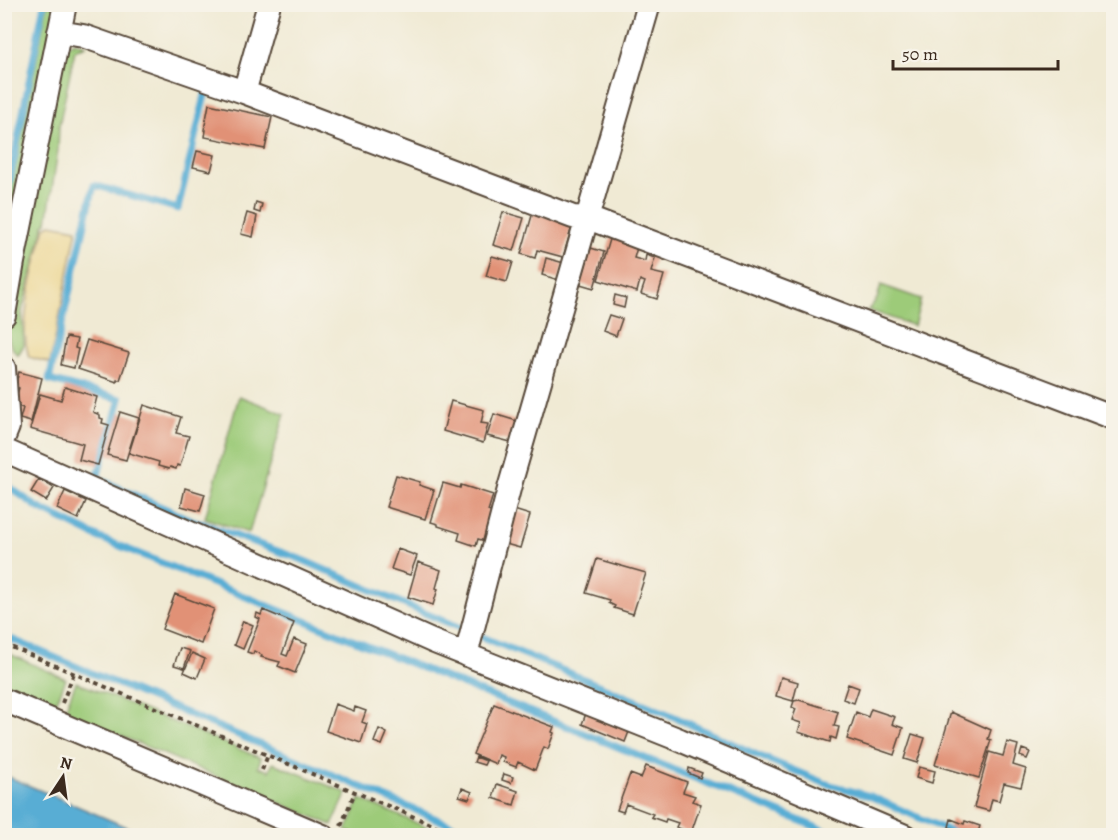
<svg xmlns="http://www.w3.org/2000/svg" width="1118" height="840" viewBox="0 0 1118 840" font-family="Alegreya,serif">
  <rect width="100%" height="100%" fill="#f7f3e8"/>
  <filter id="ink" filterUnits="userSpaceOnUse"><feTurbulence type="fractalNoise" baseFrequency=".0167" numOctaves="2"/><feDisplacementMap in="SourceGraphic" scale="12" xChannelSelector="R" yChannelSelector="G"/><feConvolveMatrix kernelMatrix="1 2 1 2 8 2 1 2 1" color-interpolation-filters="sRGB"/></filter>
  <filter id="wash" filterUnits="userSpaceOnUse"><feTurbulence type="fractalNoise" baseFrequency=".008" numOctaves="4" result="noise"/><feDisplacementMap in="SourceGraphic" scale="24" xChannelSelector="R" yChannelSelector="G"/><feGaussianBlur stdDeviation="1.35" result="paint"/><feColorMatrix in="noise" values="0 0 0 0 0 0 0 0 0 0 0 0 0 0 0 0 0 1.4 0 .05"/><feComposite in="paint" operator="in"/></filter>
  <g filter="url(#wash)">
    <rect width="100%" height="100%" fill="#f0ead4"/>
    <!-- green -->
    <path fill="#9dcb79" stroke="#6c7a4c" stroke-width="1.5" d="M47,5H60L5,280V220Z
      M74,42L85,46L75,50L59,126L58,150L47,222L44,225L22,311L24,345L18,355C2,340 10,326 13,306L64,48Z
      M881,285L921,299L914,326L868,310L877,299Z
      M239,396L285,414L249,533L205,518Z
      M5,652L66,679L54,708L5,686Z
      M76,682L261,758L258,767L269,771L273,763L347,793L332,825L64,712Z
      M360,799L445,835H356L346,831Z"/>
    <!-- sand -->
    <path fill="#eeda9e" stroke="#94825e" stroke-width="1.5" d="M51,224L77,229L50,363L29,357C17,318 36,266 45,227Z"/>
    <!-- water -->
    <path fill="#58add4" stroke="#4a6c79" stroke-width="1.5" d="M4,775L136,831L147,835H5Z"/>
    <g fill="none" stroke-linecap="round" stroke-linejoin="round">
      <!-- stream -->
      <path stroke="#58add4" stroke-width="7" d="M206,91L178,209L94,185L49,380L120,399L97,478L184,517L300,559L420,611L668,714L755,754L824,783L870,796L960,836
        M4,211L44,4
        M4,483L37,507L100,538L838,836
        M4,636L477,836"/>
    </g>
    <g id="blocks">
      <!-- building -->
      <path fill="#e19176" d="M209,104L272,117L265,149L205,137L206,130H204Z
        M197,151L215,155L211,171L193,167Z
        M256,202L262,204L260,213L254,211Z
        M503,212L524,218L514,251L493,245Z
        M533,212L573,223L563,257L537,250L535,258L521,254Z
        M247,213L257,216L253,237L241,234Z
        M611,236L638,244L634,258L645,261L646,255L655,258L651,272L664,275L657,299L641,294L645,282L640,280L637,292L598,280Z
        M591,248L604,252L594,288L580,284Z
        M492,256L513,262L507,282L486,276Z
        M546,258L564,263L559,280L542,275Z
        M615,295L626,298L624,308L613,305Z
        M609,315L622,319L616,336L603,331Z
        M66,337L77,339L75,348L78,349L74,368L61,365Z
        M87,340L129,353L120,380H117V382L78,369Z
        M19,372L42,378L31,422L20,419L23,408L18,406L19,403L15,402L19,388L15,387Z
        M65,387L97,397L93,412L100,415V418L103,419L102,423L109,425L98,465L79,460L83,444L30,429L40,394L61,400Z
        M451,401L484,410L481,423L488,424L483,443L443,431Z
        M144,405L181,417L176,433L189,436L180,466L177,465L176,469L170,467L169,469L158,466L159,462L129,453Z
        M120,412L139,418L126,460L107,455Z
        M494,414L517,421L511,442L487,436Z
        M396,475L420,482L419,485L434,490L425,519L386,507Z
        M39,479L54,488L46,501L31,492Z
        M443,483L460,488L461,485L493,495L488,511L498,515L489,542L478,539L476,546L458,540L460,533L438,526V524L431,522Z
        M185,488L205,494L200,511L181,506Z
        M65,491L86,501L78,519L57,509Z
        M514,510L530,515L520,548L502,543Z
        M398,549L417,556L410,575L391,569Z
        M597,559L646,573L633,614L614,608L615,606L609,603L610,600L586,593Z
        M418,562L441,570L436,588L438,589L433,605L408,597Z
        M175,594L214,609L201,644L162,629Z
        M263,610L294,623L282,654L287,656L294,639L307,644L295,673L278,666L280,662L261,657L262,655L254,651L253,654L247,652L260,619L256,617L257,613L261,615Z
        M243,621L253,625L243,649L234,645Z
        M180,648L190,651L184,668L174,665Z
        M192,653L205,659L197,678L184,672Z
        M781,677L798,682L793,701L776,696Z
        M848,684L859,688L854,703L843,699Z
        M799,700L838,712L834,726L839,727L836,739L831,737L830,742L798,732L801,723L792,720L796,709L792,707L794,701Z
        M335,704L354,711L355,707L366,711L362,722L367,724L361,743L326,731Z
        M494,704L554,727L552,732L554,733L548,749L544,747L535,770L518,762L516,767L503,762L504,757L499,755L496,764L473,754Z
        M871,709L895,717L892,724L903,728L894,755L847,739L856,712L868,717Z
        M587,711L630,729L625,742L582,724Z
        M951,712L991,730L988,739L991,740L979,778L935,765Z
        M379,729L387,733L382,745L374,742Z
        M912,734L925,738L917,763L904,759Z
        M1007,742L1018,745L1013,765L1026,769L1021,787L1004,783L999,801L992,799L989,811L974,807L989,752L1003,756Z
        M1022,749L1030,752L1027,759L1020,756Z
        M476,757L486,761L484,765L474,762Z
        M646,766L687,782L683,792L695,796L692,801L701,804L691,833L676,827L678,823L666,819L665,822L651,817L653,814L626,804L623,812L617,810L630,774L641,778Z
        M919,767L935,771L932,783L916,778Z
        M689,768L702,773L700,778L688,773Z
        M504,774L513,777L511,783L502,780Z
        M497,784L518,791L514,805L493,798Z
        M462,788L472,792L469,799L459,796Z
        M951,819L964,824L965,821L980,826L977,836H969L949,827Z"/>
    </g>
  </g>
  <g filter="url(#ink)">
    <use href="#blocks" fill-opacity="0" stroke="#564739" stroke-width="1.5"/>
    <g fill="none" stroke-linecap="round" stroke-linejoin="round">
      <!-- minor casing -->
      <g stroke="#564739" stroke-width="26">
        <path id="minor" d="M59,32L83,36L244,92L573,217L588,218L1114,418
          M247,82L269,4
          M4,315L13,262L65,4
          M4,368L8,427L4,437
          M4,450L432,641L680,740L905,836
          M466,655L510,485L649,4
          M4,700L323,836"/>
      </g>
      <!-- path -->
      <path stroke="#564739" stroke-width="4" stroke-dasharray="4.5 4.5" stroke-linecap="butt" d="M4,644L459,836
        M62,703L74,673
        M262,770L268,755
        M341,826L355,792"/>
      <!-- minor -->
      <use href="#minor" stroke="#fff" stroke-width="22"/>
    </g>
  </g>
  <!-- margin -->
  <rect width="1118" height="840" fill="none" stroke="#f7f3e8" stroke-width="24"/>
  <!-- north arrow -->
  <g transform="translate(63 777) rotate(13)" stroke="#f7f3e8" stroke-width="4.5" paint-order="stroke">
  <path d="M0-4.5L10 22L0 15L-10 22Z" fill="#3b2a1e"/>
  <text y="-9" font-size="16" font-weight="bold" text-anchor="middle" fill="#3b2a1e">N</text>
  </g>
  <!-- scale -->
  <path d="M893 60v9h165v-9" fill="none" stroke="#3b2a1e" stroke-width="3"/>
  <text x="902" y="60" font-size="18" fill="#3b2a1e" stroke="#f7f3e8" stroke-width="4.5" paint-order="stroke">50 m</text>
</svg>
